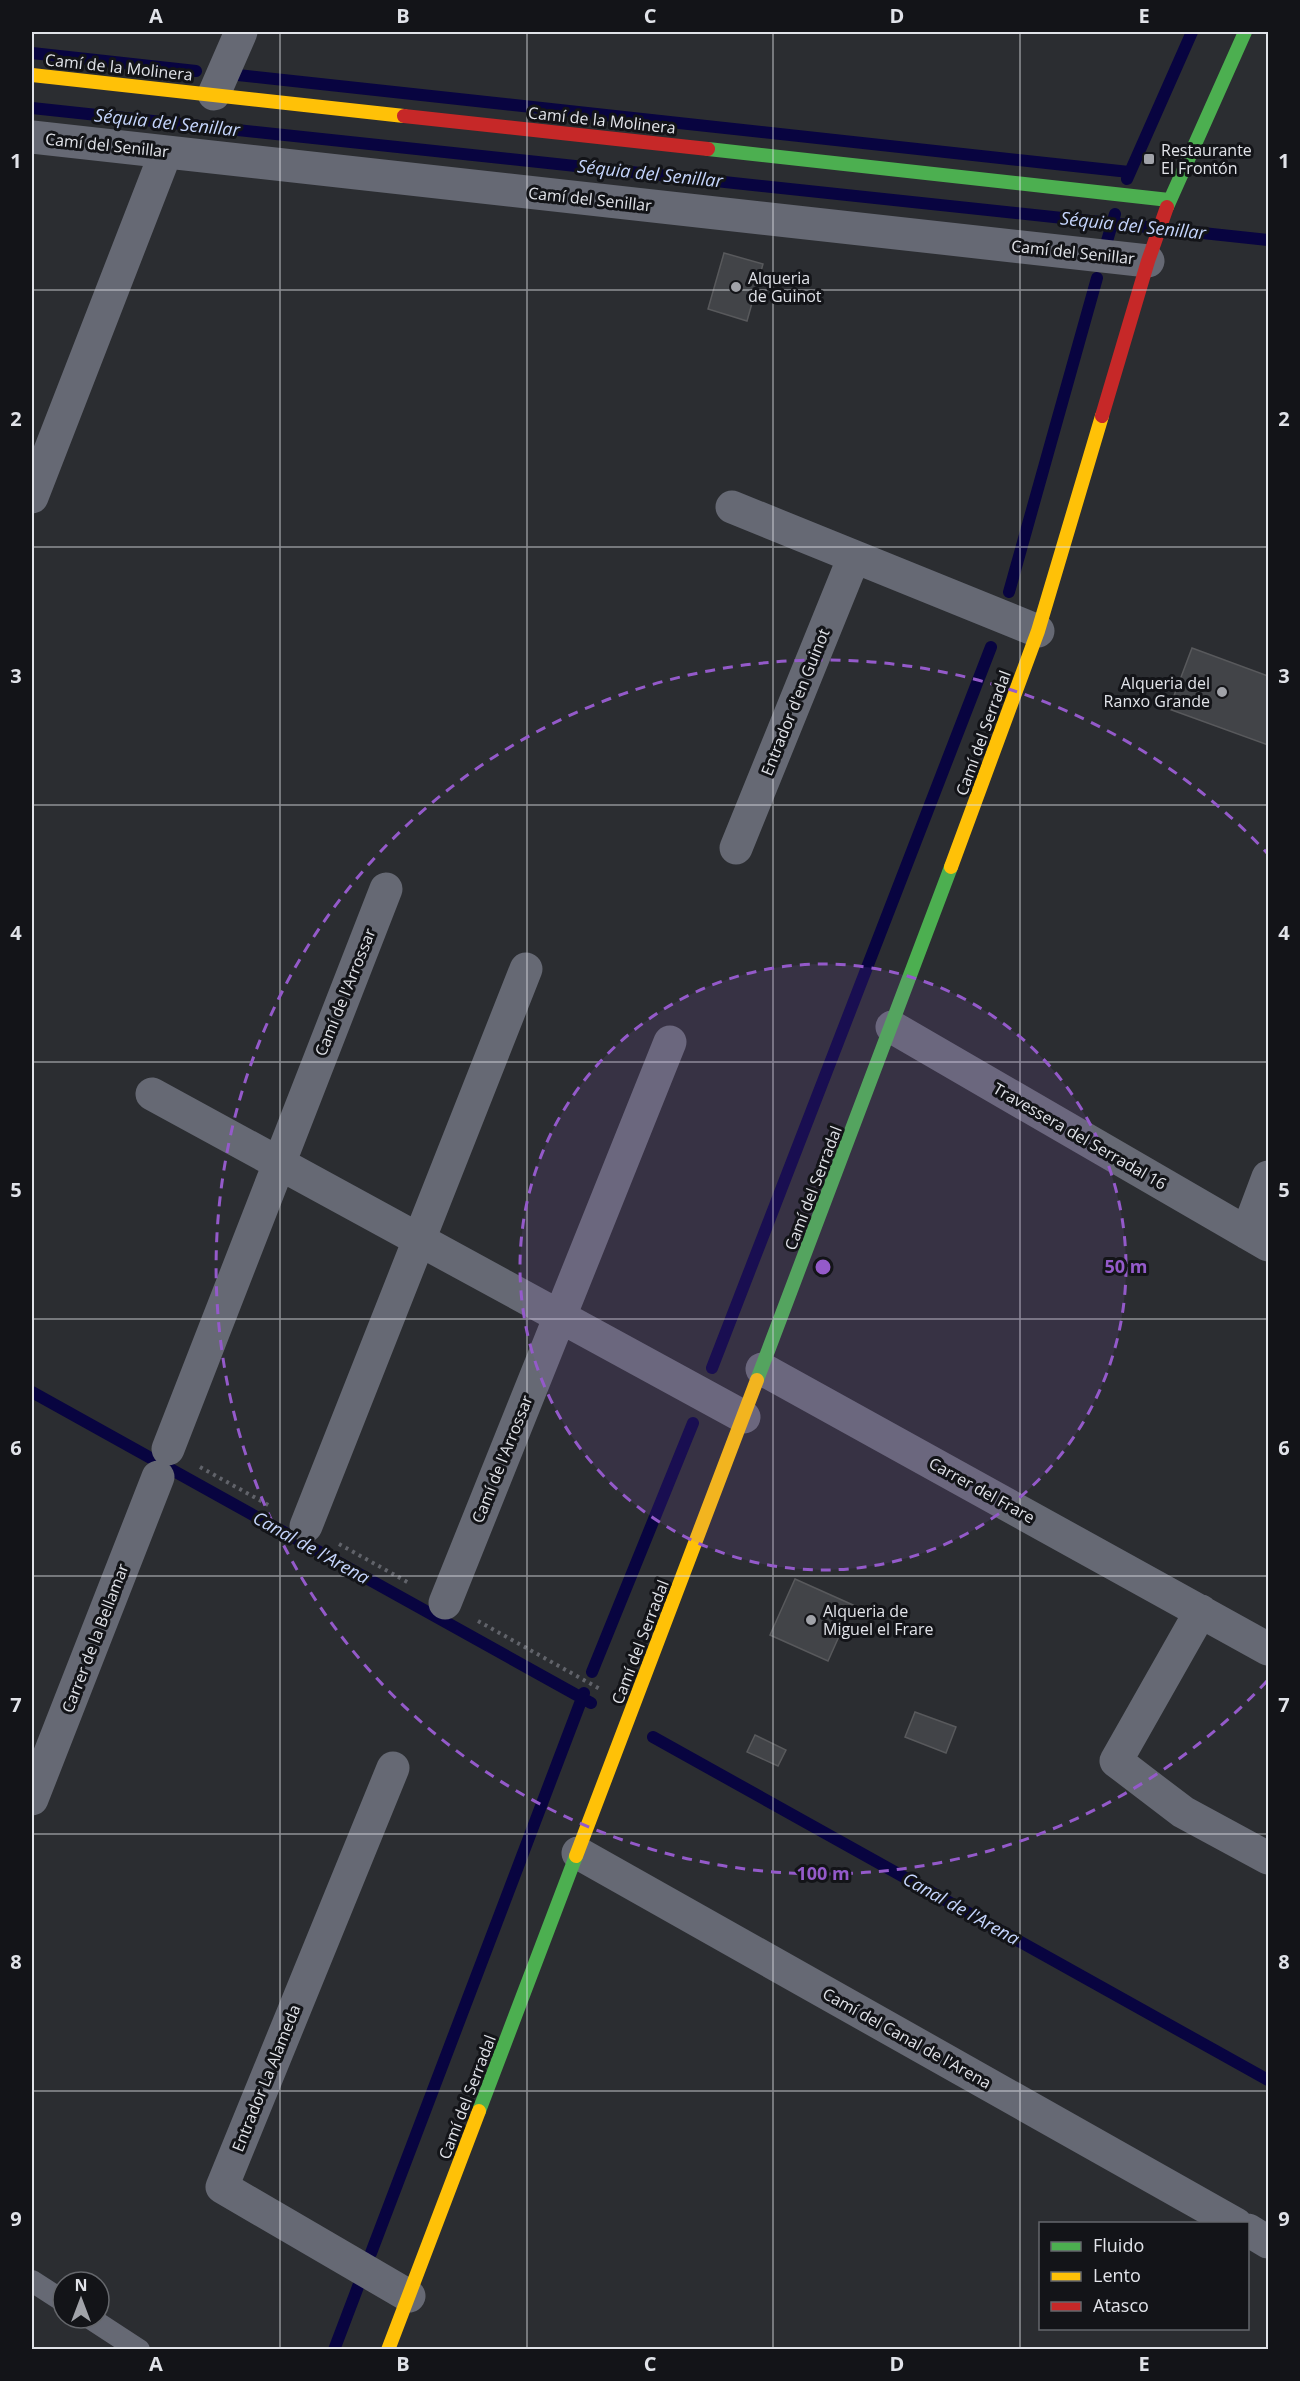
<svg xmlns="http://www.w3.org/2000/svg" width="1300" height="2381" viewBox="0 0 1300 2381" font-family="'Open Sans',sans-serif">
  <rect width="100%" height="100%" fill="#2b2d31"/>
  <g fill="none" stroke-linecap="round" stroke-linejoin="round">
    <!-- stream -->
    <path stroke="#080440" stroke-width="12" d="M32,53L196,71
      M238,75L1129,172
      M32,108L1268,240
      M1127,179L1192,32
      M1107,241L1115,214
      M1009,592L1097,278
      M712,1368L991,647
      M32,1392L591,1703
      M592,1672L693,1423
      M653,1737L1268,2080
      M371,2253L584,1693
      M334,2350L359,2284"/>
  </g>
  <!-- building -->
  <path fill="#424448" stroke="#58595c" stroke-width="1.5" d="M724,253L763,264L747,321L708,309Z
    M1192,648L1268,676V745L1169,709Z
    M795,1579L853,1605L828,1661L770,1635Z
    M915,1712L956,1727L946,1753L905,1737Z
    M755,1735L786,1750L778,1766L747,1752Z"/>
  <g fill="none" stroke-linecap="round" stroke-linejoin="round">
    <!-- path -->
    <path stroke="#61636a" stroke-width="4" stroke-dasharray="3 4.5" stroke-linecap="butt" d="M200,1467L272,1507
      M339,1544L411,1584
      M478,1621L600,1689"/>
    <!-- lane -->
    <path stroke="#666974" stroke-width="22" d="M32,2281L63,2301
      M90,2318L139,2350"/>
    <!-- street -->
    <path stroke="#666974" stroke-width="33" d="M214,94L241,32
      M32,137L1148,261
      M32,497L166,152
      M732,507L1038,631
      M736,848L854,557
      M892,1027L1268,1245
      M152,1094L744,1417
      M1247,1233L1268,1177
      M762,1369L1268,1649
      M168,1449L386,889
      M306,1526L526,969
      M445,1603L670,1042
      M1201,1611L1116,1761L1183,1812L1268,1858
      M393,1768L222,2187L409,2296
      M32,1799L158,1477
      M578,1853L1236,2224
      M1248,2230L1268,2242"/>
    <!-- fast -->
    <path stroke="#4caf50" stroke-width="14" d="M708,149L1169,200
      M1167,207L1245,32
      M757,1380L951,867
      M479,2111L576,1856"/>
    <!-- slow -->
    <path stroke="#ffc107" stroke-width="14" d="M32,75L404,116
      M951,867L1038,631L1102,416
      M576,1856L757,1380
      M388,2350L479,2111"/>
    <!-- jam -->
    <path stroke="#c62828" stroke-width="14" d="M404,116L708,149
      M1102,416L1148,261L1167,207"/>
  </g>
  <!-- grid -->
  <path fill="none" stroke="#e1e3e9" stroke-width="1.5" stroke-opacity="0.55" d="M280,32V2350M527,32V2350M773,32V2350M1020,32V2350M32,290H1268M32,547H1268M32,805H1268M32,1062H1268M32,1319H1268M32,1576H1268M32,1834H1268M32,2091H1268"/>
  <!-- distance rings -->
  <circle cx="823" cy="1267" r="303" fill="#945aca" fill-opacity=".12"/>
  <g fill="none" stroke="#945aca" stroke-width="3" stroke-dasharray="10 8">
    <circle cx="823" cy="1267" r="303"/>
    <path d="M1267 1681A607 607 0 1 1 1267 853"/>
  </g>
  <!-- markers -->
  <g fill="#a1a3a9" stroke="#131418" stroke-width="2">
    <rect x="1143" y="153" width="12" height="12" rx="3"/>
    <circle cx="736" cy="287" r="6"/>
    <circle cx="1222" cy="692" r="6"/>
    <circle cx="811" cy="1620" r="6"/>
  </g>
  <g text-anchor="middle" stroke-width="6" stroke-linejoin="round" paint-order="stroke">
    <!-- street labels -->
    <g font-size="16" fill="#e1e3e9" stroke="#131418">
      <text transform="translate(119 67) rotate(6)" y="6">Camí de la Molinera</text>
      <text transform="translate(602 120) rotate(6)" y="6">Camí de la Molinera</text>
      <text transform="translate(107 145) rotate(6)" y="6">Camí del Senillar</text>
      <text transform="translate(590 199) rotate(6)" y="6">Camí del Senillar</text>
      <text transform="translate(1073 252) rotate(6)" y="6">Camí del Senillar</text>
      <text transform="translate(795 702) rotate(-68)" y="6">Entrador d'en Guinot</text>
      <text transform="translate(983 733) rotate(-70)" y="6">Camí del Serradal</text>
      <text transform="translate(345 992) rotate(-68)" y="6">Camí de l'Arrossar</text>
      <text transform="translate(1080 1136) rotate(30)" y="6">Travessera del Serradal 16</text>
      <text transform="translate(813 1188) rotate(-69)" y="6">Camí del Serradal</text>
      <text transform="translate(502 1459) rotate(-68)" y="6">Camí de l'Arrossar</text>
      <text transform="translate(982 1490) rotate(29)" y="6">Carrer del Frare</text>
      <text transform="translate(95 1638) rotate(-69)" y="6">Carrer de la Bellamar</text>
      <text transform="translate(640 1642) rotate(-69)" y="6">Camí del Serradal</text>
      <text transform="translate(907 2038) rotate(29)" y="6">Camí del Canal de l'Arena</text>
      <text transform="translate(266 2078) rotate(-68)" y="6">Entrador La Alameda</text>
      <text transform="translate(467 2097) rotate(-69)" y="6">Camí del Serradal</text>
    </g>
    <!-- poi labels -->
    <g font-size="16" fill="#e1e3e9" stroke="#131418" text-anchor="start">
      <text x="1161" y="156">Restaurante<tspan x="1161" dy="18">El Frontón</tspan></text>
      <text x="748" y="284">Alqueria<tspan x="748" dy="18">de Guinot</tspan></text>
      <text x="1210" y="689" text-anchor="end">Alqueria del<tspan x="1210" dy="18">Ranxo Grande</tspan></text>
      <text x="823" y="1617">Alqueria de<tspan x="823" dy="18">Miguel el Frare</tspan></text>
    </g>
    <!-- water labels -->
    <g font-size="18" font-style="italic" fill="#c6d6fe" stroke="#131418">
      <text transform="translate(167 123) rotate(6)" y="6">Séquia del Senillar</text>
      <text transform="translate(650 174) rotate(6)" y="6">Séquia del Senillar</text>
      <text transform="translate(1133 226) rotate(6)" y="6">Séquia del Senillar</text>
      <text transform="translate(311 1548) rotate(29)" y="6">Canal de l'Arena</text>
      <text transform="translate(961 1909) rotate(29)" y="6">Canal de l'Arena</text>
    </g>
  </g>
  <circle cx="823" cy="1267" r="9" fill="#945aca" stroke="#131418" stroke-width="3"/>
  <g font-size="18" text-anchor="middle" font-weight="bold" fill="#945aca" stroke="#131418" stroke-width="6" stroke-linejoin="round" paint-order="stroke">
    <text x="1126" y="1273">50 m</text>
    <text x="823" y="1880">100 m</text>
  </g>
  <!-- border -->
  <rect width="1300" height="2381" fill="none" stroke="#131418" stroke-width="66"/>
  <!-- legend -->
  <rect x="1039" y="2222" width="210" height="108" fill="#131418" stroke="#65676c" stroke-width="1.5"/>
  <rect x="1051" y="2242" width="30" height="9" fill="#4caf50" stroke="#65676c" stroke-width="1.5"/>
  <text x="1093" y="2252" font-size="18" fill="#e1e3e9">Fluido</text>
  <rect x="1051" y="2272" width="30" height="9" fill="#ffc107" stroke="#65676c" stroke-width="1.5"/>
  <text x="1093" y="2282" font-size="18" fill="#e1e3e9">Lento</text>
  <rect x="1051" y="2302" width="30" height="9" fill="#c62828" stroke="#65676c" stroke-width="1.5"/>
  <text x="1093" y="2312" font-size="18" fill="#e1e3e9">Atasco</text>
  <!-- north arrow -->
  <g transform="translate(81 2300)"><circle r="28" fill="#131418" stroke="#65676c" stroke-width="1.5"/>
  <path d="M0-4.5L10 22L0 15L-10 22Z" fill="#a1a3a9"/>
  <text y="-9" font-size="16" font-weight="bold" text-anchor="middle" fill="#e1e3e9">N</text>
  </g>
  <rect x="33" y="33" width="1234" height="2315" fill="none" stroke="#e1e3e9" stroke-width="2"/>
  <g font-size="20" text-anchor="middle" font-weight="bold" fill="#e1e3e9">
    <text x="156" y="23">A</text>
    <text x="403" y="23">B</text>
    <text x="650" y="23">C</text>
    <text x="897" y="23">D</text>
    <text x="1144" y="23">E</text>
    <text x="16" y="168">1</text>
    <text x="1284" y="168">1</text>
    <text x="16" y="426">2</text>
    <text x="1284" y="426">2</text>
    <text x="16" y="683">3</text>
    <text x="1284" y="683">3</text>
    <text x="16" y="940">4</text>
    <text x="1284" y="940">4</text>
    <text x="16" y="1197">5</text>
    <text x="1284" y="1197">5</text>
    <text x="16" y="1455">6</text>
    <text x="1284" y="1455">6</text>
    <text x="16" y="1712">7</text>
    <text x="1284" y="1712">7</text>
    <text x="16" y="1969">8</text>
    <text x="1284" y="1969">8</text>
    <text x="16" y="2226">9</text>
    <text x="1284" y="2226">9</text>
    <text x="156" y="2371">A</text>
    <text x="403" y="2371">B</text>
    <text x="650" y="2371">C</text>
    <text x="897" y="2371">D</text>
    <text x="1144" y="2371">E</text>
  </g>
</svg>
